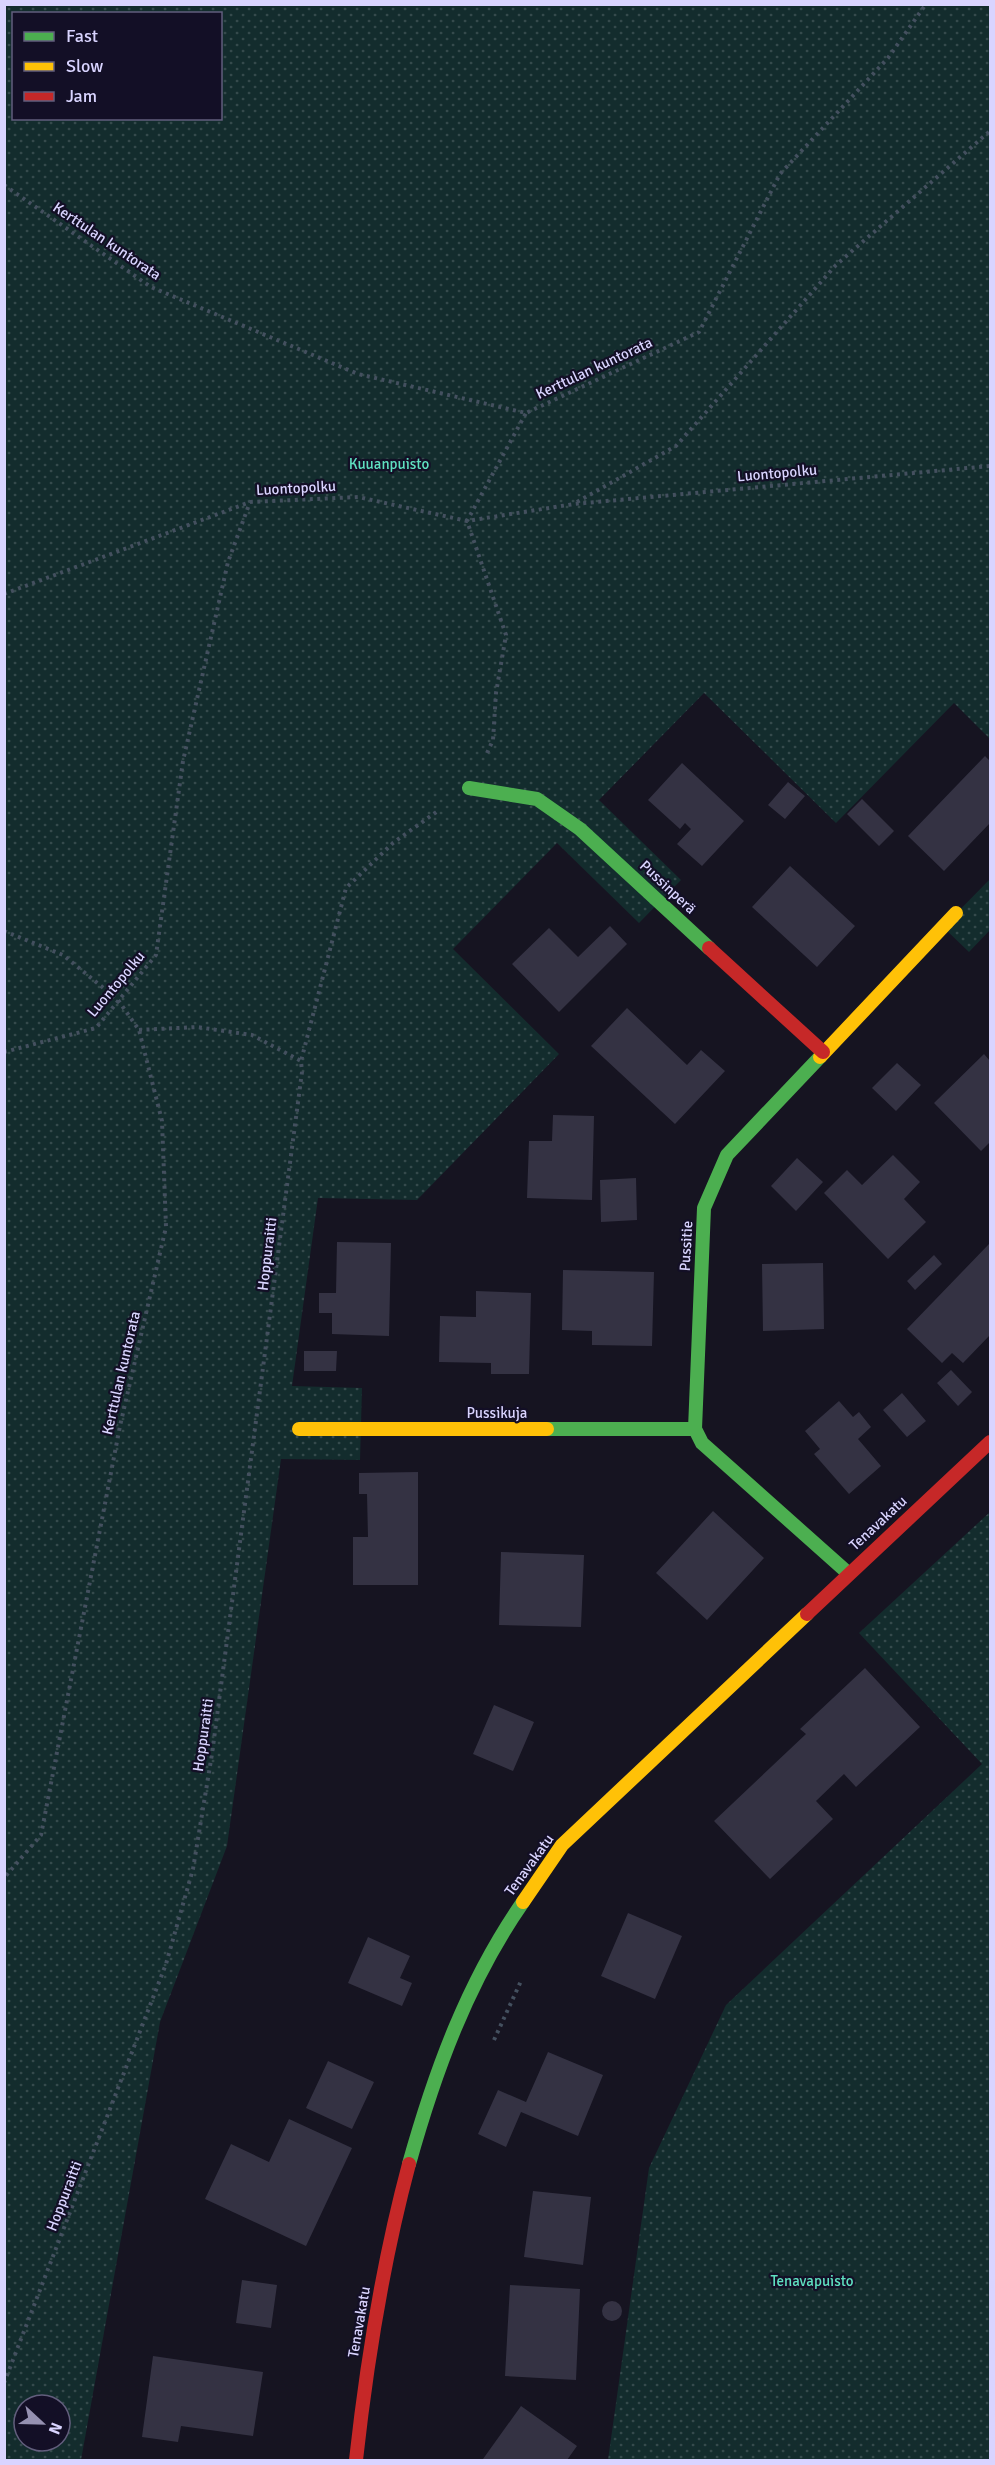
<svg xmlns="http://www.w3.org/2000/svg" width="995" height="2465" viewBox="0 0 995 2465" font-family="Signika,sans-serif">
  <defs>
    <pattern id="park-dots" width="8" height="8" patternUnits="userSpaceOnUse" patternTransform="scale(1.5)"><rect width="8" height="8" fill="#132c2d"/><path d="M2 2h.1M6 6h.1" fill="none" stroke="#354a4c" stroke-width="1.8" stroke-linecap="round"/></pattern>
  </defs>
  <rect width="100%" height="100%" fill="#161421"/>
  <!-- park -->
  <path fill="url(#park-dots)" fill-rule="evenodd" d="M5,5H990V739L954,703L836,823L704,693L599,800L681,880L639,923L557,843L453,949L559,1054L417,1200L318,1198L292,1386L362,1388L360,1460L281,1459L227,1846L160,2022L81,2460H5ZM14,14H220V118H14ZM24,2405H60V2441H24Z
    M990,879V930L969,952L943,927Z
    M990,1512V2460H608L649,2168L726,2005L982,1764L859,1633Z"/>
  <!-- building -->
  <path fill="#343243" d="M985,756L990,761V823L944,871L908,836Z
    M682,763L744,821L702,866L677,844L691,829L685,823L680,829L648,800Z
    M788,782L805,796L785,819L768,805Z
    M862,799L894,831L879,846L847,814Z
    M790,866L855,926L817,967L752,907Z
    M610,926L627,944L559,1012L512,964L549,928L578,957Z
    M627,1008L687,1065L701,1050L725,1071L675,1124L591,1046Z
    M984,1054L990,1061V1142L981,1151L934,1103Z
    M897,1063L921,1085L896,1111L872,1088Z
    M553,1115L594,1116L592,1200L527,1198L529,1141H552Z
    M893,1155L920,1182L904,1199L926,1222L888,1259L824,1193L847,1170L862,1185Z
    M797,1158L823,1182L796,1211L771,1186Z
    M636,1178L637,1220L601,1222L600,1180Z
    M337,1242L391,1243L389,1336L332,1334V1313H319V1293H336Z
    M989,1244L990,1335L963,1363L952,1353L942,1363L907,1329Z
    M934,1255L942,1264L915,1290L907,1281Z
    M823,1263L824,1329L763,1331L762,1264Z
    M563,1270L654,1272L652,1346L592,1345V1331L562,1330Z
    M476,1291L531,1293L529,1374H491V1363L439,1362L440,1316L476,1317Z
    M304,1351H337L336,1371H304Z
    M951,1370L972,1392L958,1406L937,1383Z
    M902,1393L926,1421L907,1437L883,1410Z
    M839,1401L853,1417L859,1412L871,1427L858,1439L881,1466L849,1494L814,1454L820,1449L805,1431Z
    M418,1472V1585H353V1537H368L367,1494H359V1473Z
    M713,1511L764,1558L707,1620L656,1573Z
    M501,1552L584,1555L581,1627L499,1625Z
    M865,1668L920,1727L856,1787L844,1774L816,1801L833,1819L770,1879L714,1821L806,1734L800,1729Z
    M494,1705L534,1722L513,1771L473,1754Z
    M628,1913L682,1936L655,1999L601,1976Z
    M368,1937L410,1956L400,1978L412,1983L402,2006L348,1983Z
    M548,2052L603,2075L578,2136L521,2112L506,2147L478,2134L498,2090L526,2102Z
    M328,2061L374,2082L352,2129L306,2108Z
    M289,2119L352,2148L306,2246L205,2199L231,2144L269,2162Z
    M533,2191L591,2197L583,2265L524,2257Z
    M242,2280L277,2285L271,2328L236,2323Z
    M510,2285L580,2289L576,2380L505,2376Z
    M602 2311a10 10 0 1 1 20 0a10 10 0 1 1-20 0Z
    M153,2356L263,2372L253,2436L181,2426L178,2442L142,2437Z
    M521,2406L577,2446L567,2460L483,2459Z"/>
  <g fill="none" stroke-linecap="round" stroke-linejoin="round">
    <!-- path -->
    <path stroke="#44505f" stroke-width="4" stroke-dasharray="3 4.5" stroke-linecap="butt" d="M4,185L151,287L358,374L526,413L699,332L780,174L888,58L926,4
      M577,502L676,446L836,265L990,131
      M4,594L250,502L358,497L467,521L574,504L990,466
      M487,753L493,740L496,693L506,635L467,521L526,413
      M4,931L63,955L118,1000L139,1030L162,1121L166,1227L120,1426L41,1835L4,1878
      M139,1030L197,1027L252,1035L301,1061
      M4,1052L96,1028L156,955L183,761L228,562L250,502
      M494,2040L521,1981
      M4,2383L166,1964L193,1869L212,1754L302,1072L301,1061L346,888L393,843L439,810"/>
    <!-- fast -->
    <path stroke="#4caf50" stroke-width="14" d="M469,788L537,799L580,829L709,948
      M820,1057L727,1155L704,1208L695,1429L702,1443L848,1573
      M547,1429H695
      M409,2164C435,2071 468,1981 523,1902"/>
    <!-- slow -->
    <path stroke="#ffc107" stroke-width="14" d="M820,1057L956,913
      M299,1429H547
      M523,1902L562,1845L807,1614"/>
    <!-- jam -->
    <path stroke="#c62828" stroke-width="14" d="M709,948L823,1052
      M807,1614L990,1442
      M356,2460C367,2360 383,2261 409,2164"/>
  </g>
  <g text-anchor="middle" stroke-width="4.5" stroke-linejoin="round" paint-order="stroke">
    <!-- street labels -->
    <g font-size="15" fill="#d9d4ff" stroke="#130f26">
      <text transform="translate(107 241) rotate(34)" y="5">Kerttulan kuntorata</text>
      <text transform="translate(594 368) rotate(-25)" y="5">Kerttulan kuntorata</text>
      <text transform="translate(777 473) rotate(-5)" y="5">Luontopolku</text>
      <text transform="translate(296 488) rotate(-3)" y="5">Luontopolku</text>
      <text transform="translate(668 887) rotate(43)" y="5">Pussinperä</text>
      <text transform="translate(116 984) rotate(-50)" y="5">Luontopolku</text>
      <text transform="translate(686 1246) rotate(-87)" y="5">Pussitie</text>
      <text transform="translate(267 1254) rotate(-83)" y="5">Hoppuraitti</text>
      <text transform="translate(121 1373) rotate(-77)" y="5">Kerttulan kuntorata</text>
      <text x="497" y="1418">Pussikuja</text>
      <text transform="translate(878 1523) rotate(-43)" y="5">Tenavakatu</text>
      <text transform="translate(203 1735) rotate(-82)" y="5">Hoppuraitti</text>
      <text transform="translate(529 1865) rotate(-54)" y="5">Tenavakatu</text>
      <text transform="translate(64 2196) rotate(-69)" y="5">Hoppuraitti</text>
      <text transform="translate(359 2322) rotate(-80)" y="5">Tenavakatu</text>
    </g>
    <!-- park labels -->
    <g font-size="15" fill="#5fe0c0" stroke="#130f26">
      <text x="389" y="469">Kuuanpuisto</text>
      <text x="812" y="2286">Tenavapuisto</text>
    </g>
  </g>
  <!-- border -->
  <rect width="995" height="2465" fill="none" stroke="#d9d4ff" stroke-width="12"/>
  <!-- legend -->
  <rect x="12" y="12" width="210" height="108" fill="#130f26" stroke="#625e7d" stroke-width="1.5"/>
  <rect x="24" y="32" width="30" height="9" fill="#4caf50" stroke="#625e7d" stroke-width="1.5"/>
  <text x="66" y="42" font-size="18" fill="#d9d4ff">Fast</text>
  <rect x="24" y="62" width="30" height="9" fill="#ffc107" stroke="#625e7d" stroke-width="1.5"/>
  <text x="66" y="72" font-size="18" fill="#d9d4ff">Slow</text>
  <rect x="24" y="92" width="30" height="9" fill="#c62828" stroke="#625e7d" stroke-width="1.5"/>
  <text x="66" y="102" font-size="18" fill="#d9d4ff">Jam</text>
  <!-- north arrow -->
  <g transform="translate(42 2423) rotate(112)"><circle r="28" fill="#130f26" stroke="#625e7d" stroke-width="1.5"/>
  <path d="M0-4.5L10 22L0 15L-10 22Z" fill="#9591b1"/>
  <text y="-9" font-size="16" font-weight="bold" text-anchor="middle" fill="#d9d4ff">N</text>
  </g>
</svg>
